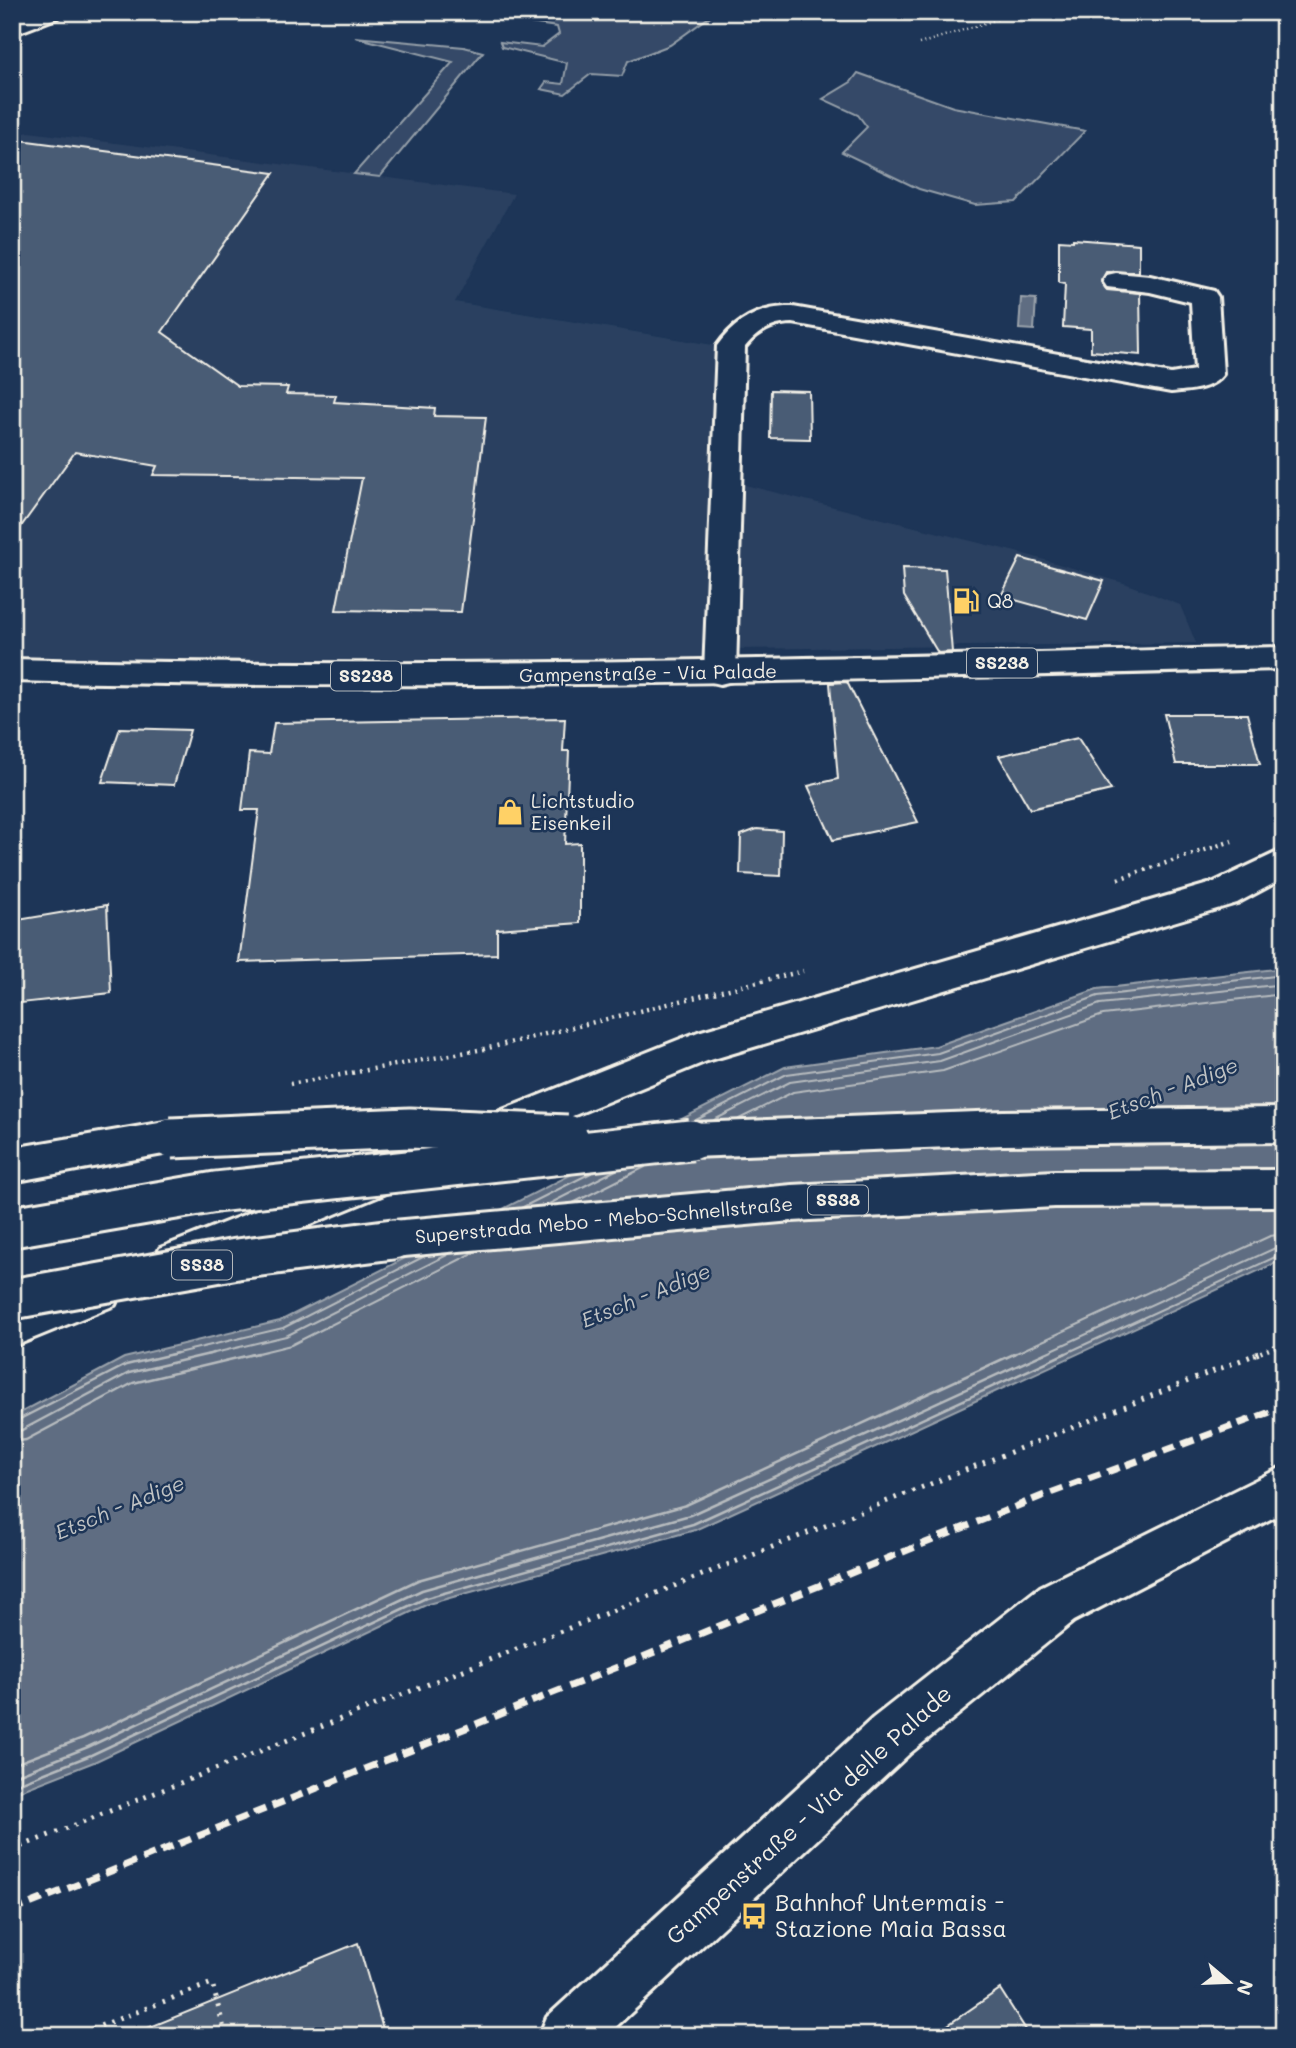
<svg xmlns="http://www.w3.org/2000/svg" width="1296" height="2048" viewBox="0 0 1296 2048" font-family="Mali,sans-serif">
  <rect width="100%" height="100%" fill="#1d3557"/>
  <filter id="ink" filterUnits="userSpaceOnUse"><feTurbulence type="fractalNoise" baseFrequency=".0143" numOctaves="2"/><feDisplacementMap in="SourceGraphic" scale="14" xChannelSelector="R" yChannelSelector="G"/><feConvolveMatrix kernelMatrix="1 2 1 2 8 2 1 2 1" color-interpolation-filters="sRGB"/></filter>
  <g filter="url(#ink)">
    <!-- built -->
    <path fill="#2a4060" d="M29,132L514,194L455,302L749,351L741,484L1024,554L1127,584L1180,605L1196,643L737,649L738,568L734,673L12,670V136Z"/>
    <!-- green -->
    <path fill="#354a67" stroke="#949ea8" stroke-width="2" d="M503,12H716L670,45L628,61L622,76L591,74L565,94L541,89L546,82L563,84L567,63L502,47L500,42L542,47L559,34L557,27L502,19Z
      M355,37L464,47L483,52L380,177L354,174L453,62Z
      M858,73L953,107L1085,131L1016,202L975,205L919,189L842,152L867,127L858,115L823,99L851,82Z"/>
    <!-- water -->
    <path fill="#5e6d82" stroke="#9aa2ab" stroke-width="2" d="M1021,298L1036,299L1034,330L1019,329Z
      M1284,968V1259L695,1530L428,1604L94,1762L12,1794V1417L124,1358L280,1321L785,1067L936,1046L1097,989Z"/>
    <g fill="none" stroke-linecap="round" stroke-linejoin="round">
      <!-- shore-far1 -->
      <path stroke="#b8bcbf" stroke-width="2" d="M739,1119L793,1092L943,1071L1103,1015L1284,994
        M696,1120L787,1074L938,1053L1098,996L1284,975
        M714,1120L790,1082L940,1061L1100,1004L1284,984
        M573,1203L645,1167
        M545,1206L616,1170
        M521,1208L591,1173
        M169,1355L283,1328L425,1256
        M206,1355L286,1336L449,1254
        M250,1355L291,1345L477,1251
        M1012,1355L1270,1236L1284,1234
        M1041,1355L1284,1244
        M1062,1355L1284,1253"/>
      <!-- shore -->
      <path stroke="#b8bcbf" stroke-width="2.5" d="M12,1423L126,1365L177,1353
        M12,1432L22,1430L129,1373L214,1353
        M12,1442L26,1440L133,1383L258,1353
        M12,1765L83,1738L418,1580L686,1505L1016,1353
        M12,1777L88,1747L422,1590L690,1515L1045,1353
        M12,1786L91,1755L426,1598L693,1524L1066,1353"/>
    </g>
    <!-- building -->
    <path fill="#485b74" stroke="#f4f1e8" stroke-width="2" d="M12,139L274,173L162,332L238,386L288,387L286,394L336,395L334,402L435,408L434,416L486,417L461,612L336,610L362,478L153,475L157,466L75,452L12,539Z
      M1073,239L1139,244V272H1106L1101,282L1107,290L1140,293L1141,355L1091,351V329L1063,327L1065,284L1059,283V240L1073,241Z
      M771,390L809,391L810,439L770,438Z
      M1020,558L1104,581L1087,620L1001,596Z
      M902,568L945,569L952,652L938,653L904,596Z
      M847,682L918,822L833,840L808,786L838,779L830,683Z
      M1164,714H1247L1260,764H1176Z
      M565,718L563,751H569L565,844L580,843V923L497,929V954L239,962L259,810H242L249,753L269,754L274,723Z
      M120,728L190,730L174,785L102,782Z
      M1078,738L1111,790L1030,809L999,756Z
      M757,829L782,831L781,876L740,874L741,835Z
      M107,905L111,993L12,1004V921Z
      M358,1943L385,2036H134L133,2034Z
      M1000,1989L1030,2036H932Z"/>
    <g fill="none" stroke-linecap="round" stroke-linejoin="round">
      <!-- minor casing -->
      <g stroke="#f4f1e8" stroke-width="6">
        <path id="minor" d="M31,12H62L59,17L12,35V20Z
          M1116,273L1150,276L1214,291L1218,297L1223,374C1212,390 1189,390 1171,392L793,323C773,323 758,331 745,347L736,673L732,681L720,684L708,681L704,673L717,346C735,320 761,306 793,307L1171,374L1195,370L1191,302L1150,292L1107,287L1103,281L1107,275Z
          M1284,849V878L1237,903L707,1061L489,1150L475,1145L469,1133L475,1121L698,1032L1212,883Z
          M375,1163L389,1168L395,1180L389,1192L175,1280L160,1274L154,1261L160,1248Z
          M100,1273L115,1279L121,1292L115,1305L12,1347V1308Z"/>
      </g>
      <!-- major casing -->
      <g stroke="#f4f1e8" stroke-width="6">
        <path id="major" d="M1284,647V669C860,680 436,692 12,681V659C436,670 860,657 1284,647Z
          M1284,1466V1512L1074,1621L909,1754L606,2036H539L547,2017L873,1718L1040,1587Z"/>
      </g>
      <!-- highway casing -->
      <g stroke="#f4f1e8" stroke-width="6">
        <path id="highway" d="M1284,1108V1142L1003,1145L691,1157L677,1152L671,1140L677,1128L691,1123L1003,1111Z
          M171,1121L185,1126L191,1138L185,1150L12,1182V1148Z
          M1284,1170V1206L1055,1207L792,1221L393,1257L378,1252L372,1239L378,1226L393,1221L792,1185L1055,1171Z"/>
      </g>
      <!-- path-far2 -->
      <path stroke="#f4f1e8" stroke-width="2.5" stroke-dasharray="1 3.5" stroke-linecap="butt" d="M919,44L1020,12"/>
      <!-- path-far1 -->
      <path stroke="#f4f1e8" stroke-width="4.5" stroke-dasharray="2 5" stroke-linecap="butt" d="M1118,879L1232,841
        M290,1084L484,1049L803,971
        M1254,1355L1284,1343"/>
      <!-- path -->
      <path stroke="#f4f1e8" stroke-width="5" stroke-dasharray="2.5 7" stroke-linecap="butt" d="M12,1850L1259,1353
        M74,2036L212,1983L226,2036"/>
      <!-- minor -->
      <use href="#minor" fill="#1d3557" fill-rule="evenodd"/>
      <!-- major -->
      <use href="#major" fill="#1d3557" fill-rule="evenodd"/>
      <!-- highway -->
      <use href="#highway" fill="#1d3557" fill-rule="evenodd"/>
      <!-- rail -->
      <path stroke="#f4f1e8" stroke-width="7" stroke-dasharray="13 7" stroke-linecap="butt" d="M12,1911L1042,1496L1284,1407"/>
      <!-- highway-bridge casing -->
      <g stroke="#f4f1e8" stroke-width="45" stroke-linecap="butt">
        <path id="highway-bridge" d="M171,1138L410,1128L567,1135
          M12,1227L216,1192L691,1140
          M12,1299L237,1259L393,1239"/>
      </g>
      <!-- highway-bridge -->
      <use href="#highway-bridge" stroke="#1d3557" stroke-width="39"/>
    </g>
  </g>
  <!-- icons -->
  <defs>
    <g id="fuel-bare" transform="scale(2.1)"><path d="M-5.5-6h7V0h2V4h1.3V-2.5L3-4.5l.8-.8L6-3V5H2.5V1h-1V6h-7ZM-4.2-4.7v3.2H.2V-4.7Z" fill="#ffd166" stroke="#1d3557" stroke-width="2.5" paint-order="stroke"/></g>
    <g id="shop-bare" transform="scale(2.1)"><path d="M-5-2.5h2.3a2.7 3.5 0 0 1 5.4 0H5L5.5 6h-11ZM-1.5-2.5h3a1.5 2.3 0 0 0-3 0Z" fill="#ffd166" stroke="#1d3557" stroke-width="2.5" paint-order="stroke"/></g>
    <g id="bus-bare" transform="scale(2.1)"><path d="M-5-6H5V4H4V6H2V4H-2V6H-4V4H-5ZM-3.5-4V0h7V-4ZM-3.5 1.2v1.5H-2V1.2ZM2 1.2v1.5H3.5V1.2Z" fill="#ffd166" stroke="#1d3557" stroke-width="2.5" paint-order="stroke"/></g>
  </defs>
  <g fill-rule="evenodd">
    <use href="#fuel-bare" x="966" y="601"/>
    <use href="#shop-bare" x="510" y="812"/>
    <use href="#bus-bare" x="754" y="1916"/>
  </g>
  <g text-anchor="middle" stroke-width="5" stroke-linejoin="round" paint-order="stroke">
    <!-- shield labels -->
    <g fill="#1d3557" stroke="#b4b9bc" stroke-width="2">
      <rect x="967" y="648.5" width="70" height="29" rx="5"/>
      <rect x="331" y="661.5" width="70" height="29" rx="5"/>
      <rect x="808" y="1185.5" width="60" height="29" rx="5"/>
      <rect x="172" y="1250.5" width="60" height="29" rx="5"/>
    </g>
    <g font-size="18" font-weight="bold" fill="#f4f1e8">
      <text x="1002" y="669">SS238</text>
      <text x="366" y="682">SS238</text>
      <text x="838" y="1206">SS38</text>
      <text x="202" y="1271">SS38</text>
    </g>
    <!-- poi labels -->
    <g font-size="19" fill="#f4f1e8" stroke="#1d3557" text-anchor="start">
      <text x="987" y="608">Q8</text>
      <text x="531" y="808">Lichtstudio<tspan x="531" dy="22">Eisenkeil</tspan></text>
    </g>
    <!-- street labels -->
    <g font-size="19" fill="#f4f1e8" stroke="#1d3557">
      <text transform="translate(648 673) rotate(-1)" y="7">Gampenstraße - Via Palade</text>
      <text transform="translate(604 1220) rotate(-5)" y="7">Superstrada Mebo - Mebo-Schnellstraße</text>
    </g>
    <!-- water labels -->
    <g font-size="21" font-style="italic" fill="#c0c3c4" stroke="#1d3557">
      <text transform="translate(1173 1089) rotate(-21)" y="7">Etsch - Adige</text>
      <text transform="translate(646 1296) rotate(-22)" y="7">Etsch - Adige</text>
      <text transform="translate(120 1508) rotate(-22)" y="7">Etsch - Adige</text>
    </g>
    <!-- near-street labels -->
    <g font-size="23" fill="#f4f1e8" stroke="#1d3557">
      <text transform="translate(809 1815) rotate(-42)" y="8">Gampenstraße - Via delle Palade</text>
    </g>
    <!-- near-poi labels -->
    <g font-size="23" fill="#f4f1e8" stroke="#1d3557" text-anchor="start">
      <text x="775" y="1911">Bahnhof Untermais -<tspan x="775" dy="26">Stazione Maia Bassa</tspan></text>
    </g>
  </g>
  <!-- margin -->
  <rect width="1296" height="2048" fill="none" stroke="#1d3557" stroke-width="42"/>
  <rect x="21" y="21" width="1254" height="2006" fill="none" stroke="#f4f1e8" stroke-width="2.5" filter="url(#ink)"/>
  <!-- north arrow -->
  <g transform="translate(1229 1982) rotate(109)" stroke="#1d3557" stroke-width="5" paint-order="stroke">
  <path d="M0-5L12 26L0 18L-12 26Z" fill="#f4f1e8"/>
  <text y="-10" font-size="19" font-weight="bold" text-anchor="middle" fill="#f4f1e8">N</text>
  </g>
</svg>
